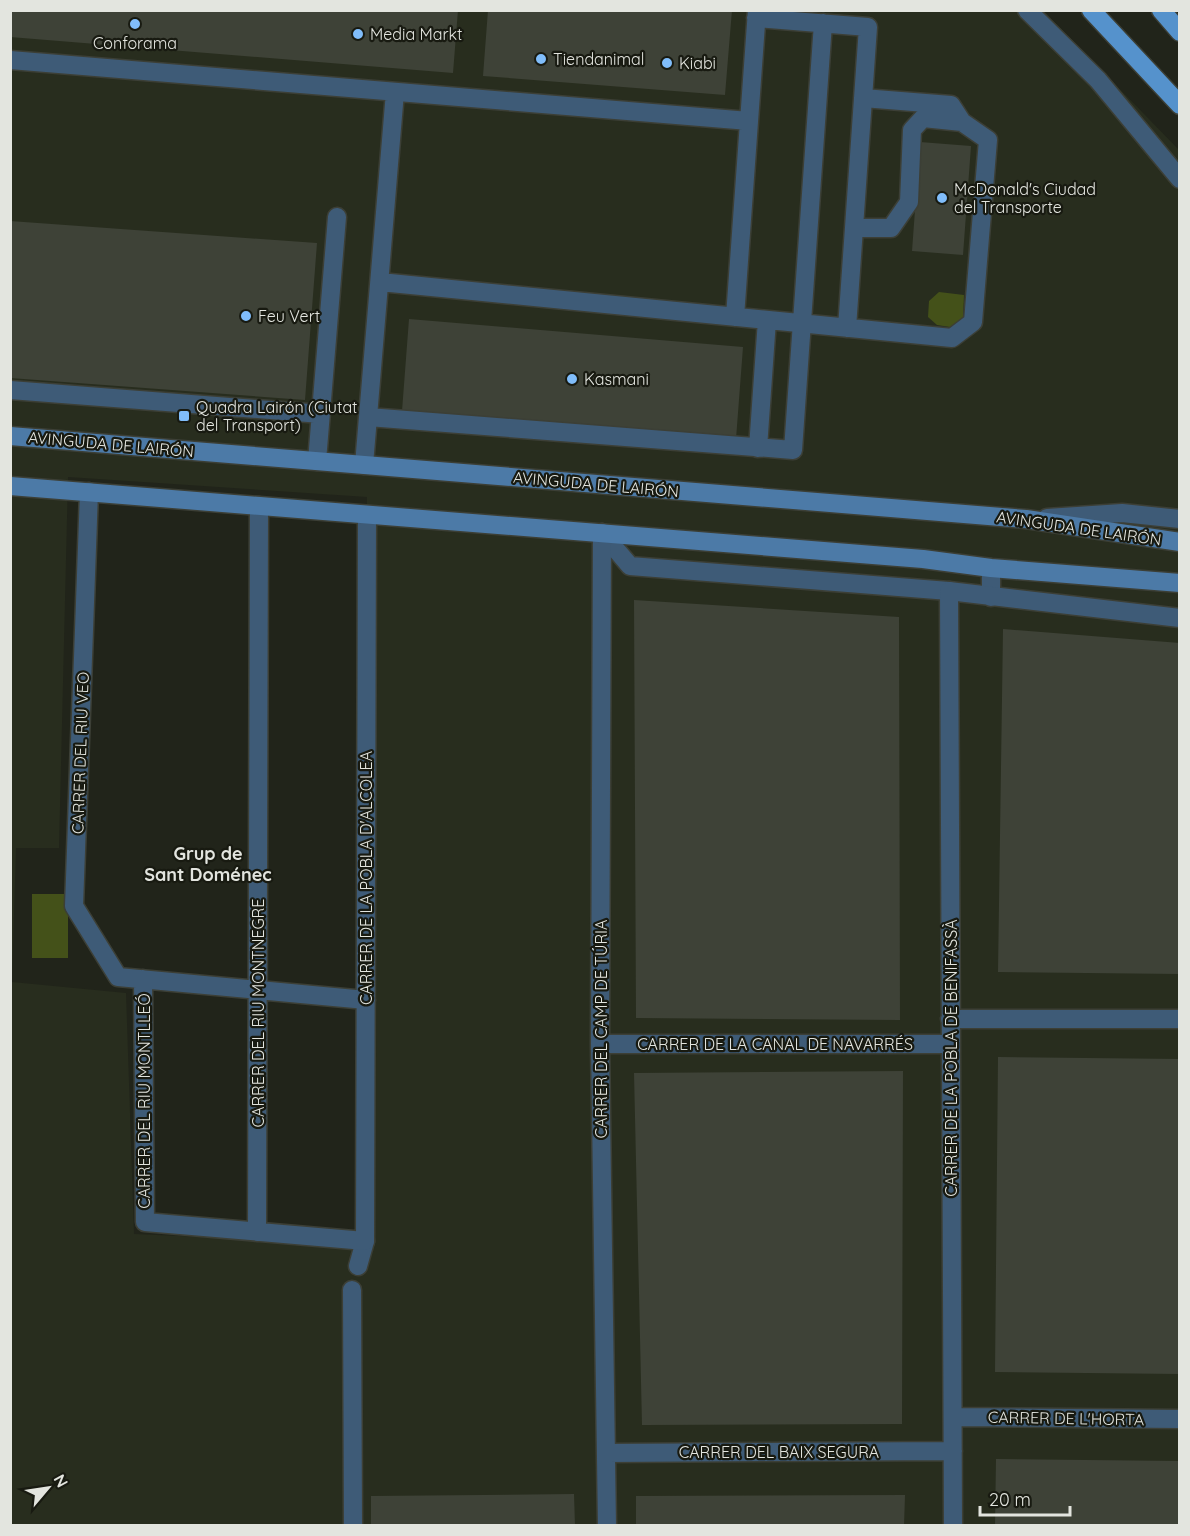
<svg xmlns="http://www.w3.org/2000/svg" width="1190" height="1536" viewBox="0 0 1190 1536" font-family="Quicksand,sans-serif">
  <rect width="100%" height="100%" fill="#21241a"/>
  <!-- built -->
  <path fill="#282d1e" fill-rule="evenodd" d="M10,11H1044L1179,150V1525H11ZM68,477L367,497V1244L134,1234L126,993L12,982L16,848H59Z"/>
  <!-- green -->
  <path fill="#445119" d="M939,292L964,295L963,319L950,327L937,325L928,317L929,301Z
    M32,894H68V958H32Z"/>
  <!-- building -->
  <path fill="#3e4237" d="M10,10H458L453,73L10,37Z
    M488,10H732L725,95L483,76Z
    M920,142L971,146L963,255L912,251Z
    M10,221L317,243L305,400L10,378Z
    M409,319L743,347L736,439L402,411Z
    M634,600L899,617L900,1020L636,1018Z
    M1003,629L1180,643V974L998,972Z
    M998,1057L1180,1059V1374L995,1372Z
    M903,1071L902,1424L642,1425L634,1073Z
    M996,1459L1180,1461V1526H995Z
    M574,1494L575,1526H371V1496Z
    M905,1495L904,1526H636V1496Z"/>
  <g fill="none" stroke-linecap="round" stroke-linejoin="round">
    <!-- lane casing -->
    <g stroke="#3c3f36" stroke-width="21">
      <path id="lane" d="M756,18L868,27L847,328
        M10,60L749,121
        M863,98L951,105L962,122
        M380,282L952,338L973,322L988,140L962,122L923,118L912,130L909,202L891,228H854
        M735,317L757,10
        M10,390L321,414
        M368,417L793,450L823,23
        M758,448L767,320
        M317,461L337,217
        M364,465L395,92
        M602,533L630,566L949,591
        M991,568V597
        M358,1266L365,1241
        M352,1290L353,1526"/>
    </g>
    <!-- street casing -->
    <g stroke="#3c3f36" stroke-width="21">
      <path id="street" d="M1027,10L1098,80L1180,179
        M89,492L74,906L118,977L366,1000
        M1047,518L1122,513L1180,519
        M602,533L600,1044L607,1526
        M143,979L145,1222L365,1241L367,515
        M950,1019H1180
        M600,1044H951
        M257,1232L259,506
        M953,1417L1180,1419
        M606,1453L953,1451
        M953,1526L949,591L1180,618"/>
    </g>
    <!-- secondary casing -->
    <g stroke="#3c3f36" stroke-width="21">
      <path id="secondary" d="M10,436L1026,519L1180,542
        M10,486L923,559L991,568L1180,583"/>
    </g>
    <!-- primary casing -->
    <g stroke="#3c3f36" stroke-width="21">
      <path id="primary" d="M1091,10L1180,105
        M1161,10L1180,32"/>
    </g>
    <!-- lane -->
    <use href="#lane" stroke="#3e5b77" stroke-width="18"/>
    <!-- street -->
    <use href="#street" stroke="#3e5b77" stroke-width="18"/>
    <!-- secondary -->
    <use href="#secondary" stroke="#4c7aa7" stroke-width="18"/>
    <!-- primary -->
    <use href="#primary" stroke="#5592cc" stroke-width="18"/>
  </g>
  <!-- markers -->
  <g fill="#80bdfa" stroke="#181a11" stroke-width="2">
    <circle cx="135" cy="24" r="6"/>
    <circle cx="358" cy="34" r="6"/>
    <circle cx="541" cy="59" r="6"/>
    <circle cx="667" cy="63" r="6"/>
    <circle cx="942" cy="198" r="6"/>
    <circle cx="246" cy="316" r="6"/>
    <circle cx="572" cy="379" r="6"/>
    <rect x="178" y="410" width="12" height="12" rx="3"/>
  </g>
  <g text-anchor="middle" stroke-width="4.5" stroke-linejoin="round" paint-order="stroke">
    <!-- poi labels -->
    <g font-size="16" fill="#e3e5df" stroke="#181a11" text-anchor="start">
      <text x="370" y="40">Media Markt</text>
      <text x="135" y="49" text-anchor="middle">Conforama</text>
      <text x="553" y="65">Tiendanimal</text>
      <text x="679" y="69">Kiabi</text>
      <text x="954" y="195">McDonald's Ciudad<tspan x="954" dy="18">del Transporte</tspan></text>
      <text x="258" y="322">Feu Vert</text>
      <text x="584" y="385">Kasmani</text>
      <text x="196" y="413">Quadra Lairón (Ciutat<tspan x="196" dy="18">del Transport)</tspan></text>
    </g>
    <!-- street labels -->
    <g font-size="16" fill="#e3e5df" stroke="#181a11">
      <text transform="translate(111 444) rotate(5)" y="6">AVINGUDA DE LAIRÓN</text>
      <text transform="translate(596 484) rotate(5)" y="6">AVINGUDA DE LAIRÓN</text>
      <text transform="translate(1079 528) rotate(8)" y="6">AVINGUDA DE LAIRÓN</text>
      <text transform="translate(80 753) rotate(-88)" y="6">CARRER DEL RIU VEO</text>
      <text transform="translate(366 878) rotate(-90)" y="6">CARRER DE LA POBLA D'ALCOLEA</text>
      <text transform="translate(258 1013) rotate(-90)" y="6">CARRER DEL RIU MONTNEGRE</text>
      <text transform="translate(601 1029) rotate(-90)" y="6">CARRER DEL CAMP DE TÚRIA</text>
      <text x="775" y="1050">CARRER DE LA CANAL DE NAVARRÉS</text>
      <text transform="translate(951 1058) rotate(-90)" y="6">CARRER DE LA POBLA DE BENIFASSÀ</text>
      <text transform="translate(144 1101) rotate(-90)" y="6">CARRER DEL RIU MONTLLEÓ</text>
      <text transform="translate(1066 1418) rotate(1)" y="6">CARRER DE L'HORTA</text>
      <text x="779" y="1458">CARRER DEL BAIX SEGURA</text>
    </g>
    <!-- neighbourhood labels -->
    <g font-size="18" font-weight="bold" fill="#e3e5df" stroke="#181a11">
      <text x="208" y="860">Grup de<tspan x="208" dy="21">Sant Doménec</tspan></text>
    </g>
  </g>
  <!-- border -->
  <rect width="1190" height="1536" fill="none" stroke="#e3e5df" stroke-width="24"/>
  <!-- north arrow -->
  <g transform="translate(48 1488) rotate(61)" stroke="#181a11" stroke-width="4.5" paint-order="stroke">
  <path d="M0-4.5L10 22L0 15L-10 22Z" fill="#e3e5df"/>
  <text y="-9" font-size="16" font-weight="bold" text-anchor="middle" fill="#e3e5df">N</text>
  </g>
  <!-- scale -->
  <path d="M980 1506v9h90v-9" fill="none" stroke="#e3e5df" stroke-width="3"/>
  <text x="989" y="1506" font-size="18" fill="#e3e5df" stroke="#181a11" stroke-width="4.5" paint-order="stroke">20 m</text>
</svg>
